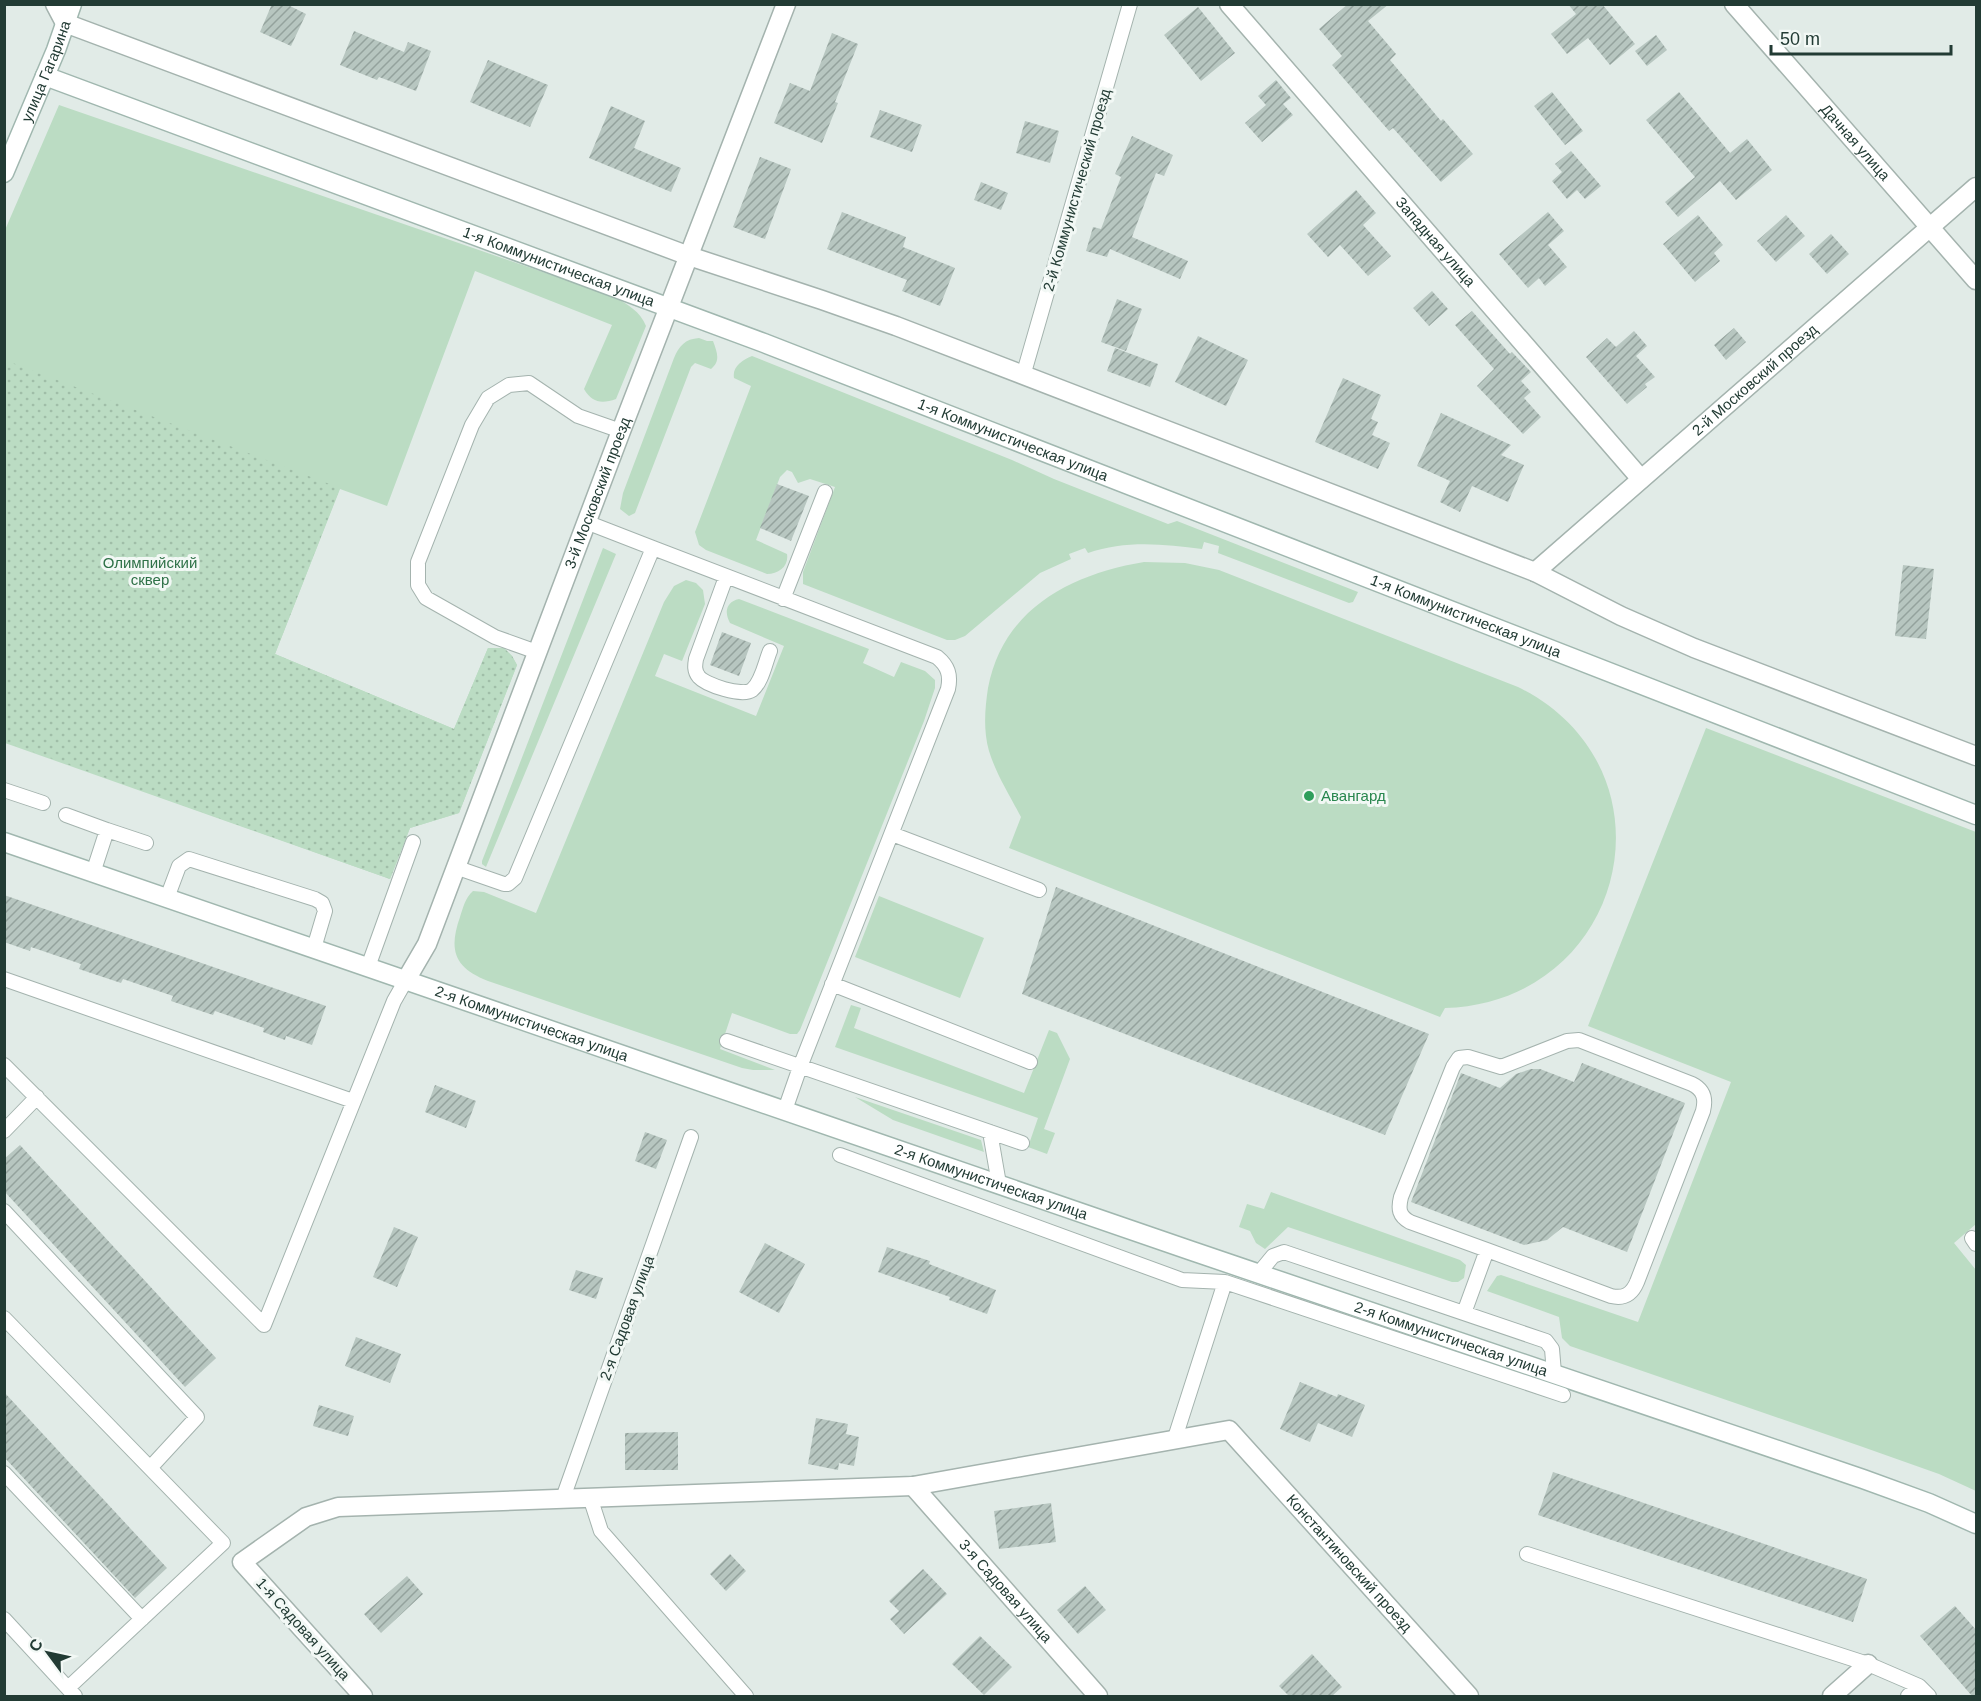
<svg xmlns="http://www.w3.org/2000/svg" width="1981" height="1701" viewBox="0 0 1981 1701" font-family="Helvetica,sans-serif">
  <defs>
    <pattern id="park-dots" width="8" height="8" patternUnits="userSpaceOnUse" patternTransform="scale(1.5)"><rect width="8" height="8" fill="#bbdcc3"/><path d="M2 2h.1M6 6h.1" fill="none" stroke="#a0bea8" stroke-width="1.8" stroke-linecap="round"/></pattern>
    <pattern id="building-hatch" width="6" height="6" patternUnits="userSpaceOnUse" patternTransform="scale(1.5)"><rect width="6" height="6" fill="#b7c6c0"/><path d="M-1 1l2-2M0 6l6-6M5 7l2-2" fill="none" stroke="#94a29d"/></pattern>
  </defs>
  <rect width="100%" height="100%" fill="#e1ebe7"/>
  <!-- green -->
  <path fill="#bbdcc3" d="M59,105L615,297C628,305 640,311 646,326L616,399C602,404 592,403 584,389L612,325L475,271L387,506L340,489L275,654L454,729L488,648H504L512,656L517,665L459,813L410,828L390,879L5,743V230Z
    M699,338L707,341H713C717,352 721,361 711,369L695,363L691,367L635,513L629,516L620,509L623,493L674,358C679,346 685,339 699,338Z
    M752,356L1012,460L1054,479L1168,524L1177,521L1358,592L1353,602L1349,603L1218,553L1219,546L1204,542L1202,549C1164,544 1125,540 1088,553L1085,548L1069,554L1071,559L1040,573L965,636L955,640H947L803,584V572L835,487L810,479L798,483L792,472L787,470L780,477L756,540L787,554C789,566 779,574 767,574L706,550L699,545L695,532L751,386L734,378C732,367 742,360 752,356Z
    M603,548L616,554L486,867L482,864V861Z
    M1144,562L1185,563L1219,570L1518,687C1682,768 1628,1002 1445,1008L1440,1017L1009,848L1021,817C1010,796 996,774 989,751C983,730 985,708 988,688C1003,608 1072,574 1144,562Z
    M686,580L696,583L703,590L705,604L682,661L664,654L655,676L756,716L784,646L730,623C724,612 726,602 739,599L869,649L863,663L894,677L901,662L925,671L935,680V688L924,721L800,1030L797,1034H790L732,1013L720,1049L775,1070H753L742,1068L488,981C455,968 448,951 460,917C463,908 465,898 473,891L484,892L536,913L664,602L674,586Z
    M1706,728L1976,832V1224L1954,1243L1976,1270V1491L1939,1474L1860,1446L1570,1346L1562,1338L1559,1317L1487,1291L1497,1276L1501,1275L1638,1322L1731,1082L1588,1026Z
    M879,896L984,938L960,998L855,957Z
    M851,1005L861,1008L854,1028L1024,1093L1049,1030L1057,1033L1070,1059L1044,1129L1055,1133L1047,1154L1028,1147L1038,1118L835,1047Z
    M855,1097L981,1140L984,1152L893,1120Z
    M1271,1192L1460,1260L1466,1265L1464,1278L1458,1282H1452L1288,1227L1265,1249L1256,1243L1250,1231L1239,1227L1247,1204L1264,1209Z"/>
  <!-- park -->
  <path fill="url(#park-dots)" d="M5,360L340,488L275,654L454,729L488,648H504L512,656L517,665L459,813L410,828L390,879L5,742Z"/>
  <!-- building -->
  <path fill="url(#building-hatch)" d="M272,4H286L306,14L291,46L260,32Z
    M1348,4H1389L1368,21L1396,54L1390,60L1441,121L1443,119L1473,154L1441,182L1393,128L1389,131L1332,65L1342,56L1319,29Z
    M1568,4H1602L1635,44L1610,65L1588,38L1567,54L1551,34L1576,14Z
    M1198,7L1235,53L1201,81L1164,35Z
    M354,31L404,52L408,42L431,51L416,91L379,77L377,80L340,65Z
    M832,33L858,44L835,102L838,103L822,143L774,123L790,83L810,91Z
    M1656,35L1667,50L1647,66L1635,51Z
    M488,60L548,85L530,127L470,102Z
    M1276,80L1291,98L1283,104L1293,115L1262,142L1245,123L1266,105L1258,96Z
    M1552,92L1583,131L1565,145L1534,106Z
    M1679,92L1730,153L1747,139L1772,170L1736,200L1720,181L1678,217L1665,202L1695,177L1646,120Z
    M611,106L645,121L634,148L681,168L671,192L589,158Z
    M880,110L922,125L912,152L870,137Z
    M1025,121L1059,131L1050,163L1016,153Z
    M1132,136L1173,155L1164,176L1156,173L1132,237L1188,261L1180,279L1110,249L1107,257L1086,251L1093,227L1101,229L1121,177L1115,174Z
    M1571,151L1601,186L1585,199L1577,190L1567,199L1552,181L1562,172L1555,164Z
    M760,157L791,169L765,239L733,227Z
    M981,182L1008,193L1001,210L974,200Z
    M1356,190L1376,213L1363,225L1391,256L1368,276L1340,245L1328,257L1307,234Z
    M842,212L906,237L903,247L955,268L940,306L902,291L907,280L827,249Z
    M1548,212L1564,231L1548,245L1567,267L1545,286L1539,278L1528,288L1499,254Z
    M1698,215L1723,245L1714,253L1720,261L1695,282L1663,244Z
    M1786,215L1805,236L1776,262L1757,241Z
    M1831,234L1849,254L1827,274L1809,254Z
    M1432,291L1448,309L1429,326L1413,308Z
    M1117,299L1142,309L1126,351L1101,342Z
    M1472,311L1510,354L1512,352L1531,372L1521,381L1531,392L1524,398L1541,417L1523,434L1477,386L1494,369L1455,325Z
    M1734,328L1746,342L1726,360L1714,345Z
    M1634,331L1647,346L1636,356L1655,377L1645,384L1647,387L1627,404L1586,357L1607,338L1616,347Z
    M1198,336L1248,360L1226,406L1175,382Z
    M1115,348L1158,364L1150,387L1107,371Z
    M1343,378L1381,395L1371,419L1378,422L1372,435L1390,443L1378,469L1315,442Z
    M1441,413L1511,445L1501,455L1524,465L1508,502L1472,486L1460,512L1440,502L1450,481L1417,466Z
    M777,484L809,496L791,541L760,528Z
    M1903,565L1934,569L1926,639L1895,636Z
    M722,632L751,643L739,676L710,665Z
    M1056,887L1429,1034L1385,1135L1022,994Z
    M4,895L326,1006L312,1045L286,1036L285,1040L263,1032L264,1028L215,1011L213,1015L171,1001L173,996L123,979L121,983L79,969L81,964L31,947L30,951L4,942Z
    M1582,1063L1685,1103L1627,1252L1563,1227L1547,1240L1524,1245L1411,1202L1461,1073L1500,1088L1516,1074L1531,1069H1540L1574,1082Z
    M435,1085L476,1101L466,1128L425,1112Z
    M645,1132L667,1140L656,1169L635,1161Z
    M20,1145L216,1358L185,1387L4,1191V1159Z
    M394,1227L418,1237L397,1287L373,1277Z
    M765,1243L805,1264L779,1313L739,1292Z
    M887,1247L930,1261L929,1264L996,1290L987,1314L949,1300L950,1297L878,1272Z
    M576,1270L603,1278L596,1299L569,1290Z
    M356,1337L401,1354L390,1383L345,1366Z
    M1300,1382L1337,1397L1338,1394L1365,1405L1352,1437L1318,1423L1310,1442L1280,1429Z
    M4,1392L167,1568L135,1598L4,1457Z
    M319,1405L354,1416L348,1436L313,1426Z
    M816,1418L848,1424L846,1434L859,1437L854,1466L839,1463L838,1470L808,1464Z
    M678,1432V1470H625V1433Z
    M1553,1472L1867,1579L1853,1622L1538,1515Z
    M1051,1503L1056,1542L999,1549L994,1511Z
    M730,1554L746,1571L726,1591L710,1574Z
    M923,1569L947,1594L904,1634L890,1619L899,1611L889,1601Z
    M407,1576L423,1594L381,1633L364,1614Z
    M1085,1586L1106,1610L1078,1634L1057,1610Z
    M1955,1606L1977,1631V1696H1972L1920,1636Z
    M980,1636L1012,1667L984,1695L952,1664Z
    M1312,1654L1342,1687L1332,1696H1289L1279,1686Z"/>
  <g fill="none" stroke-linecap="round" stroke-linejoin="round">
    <!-- lane casing -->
    <g stroke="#a4b3ae" stroke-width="16">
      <path id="lane" d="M1023,376L1130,4
        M653,548L937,657C948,666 951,675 948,689L800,1067L785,1110
        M726,577L696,659C695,665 694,671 699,677C706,685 742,697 752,690C762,682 765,663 770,651
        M783,599L825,492
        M537,652L495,637L426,598L418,585V562L472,425L488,398L509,385L529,383L578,416L621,431
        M4,790L43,803
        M66,815L107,830L93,873
        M107,830L146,843
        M892,834L1039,890
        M455,867L504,884H508L515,878L653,548L586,522
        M167,898L179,866L189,859L315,899L322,903L325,911L314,948
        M368,967L413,842
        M4,979L353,1101
        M832,984L1030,1062
        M727,1041L1022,1143
        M4,1065L264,1325L394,1001L406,980
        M4,1131L37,1097
        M990,1132L999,1184
        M840,1155L1182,1280L1225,1282
        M4,1211L197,1417L150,1468
        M1972,1238L1976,1244
        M1259,1273L1273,1256L1284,1252L1546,1341L1552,1349L1554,1373
        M1464,1313L1487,1250L1410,1222C1399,1216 1398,1209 1401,1197L1453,1067L1459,1058L1468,1057L1501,1067L1567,1041L1579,1040L1692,1084C1704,1090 1706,1099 1703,1111L1637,1282C1632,1294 1624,1299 1611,1296L1487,1250
        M4,1318L223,1543L68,1688
        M1174,1441L1225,1282L1563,1395
        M4,1473L142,1619
        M590,1497L601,1531L746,1696
        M563,1498L691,1137
        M1527,1554L1868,1664L1919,1686L1929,1696
        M4,1619L75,1696
        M1908,1696L1919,1686"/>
    </g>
    <!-- street casing -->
    <g stroke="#a4b3ae" stroke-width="21">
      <g id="street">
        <path d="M55,4L65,23L689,256L822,300L896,326L1535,572L1621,616L1694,648L1976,756"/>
        <path id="s1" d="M1229,4L1641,479"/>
        <path id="s2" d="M1734,4L1976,280"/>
        <path id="s3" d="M1535,572L1976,187"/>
        <path id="s4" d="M406,980L427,944L621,431L786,4"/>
        <path id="s5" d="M913,1486L1098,1696"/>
        <path id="s6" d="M363,1696L242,1562L306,1517L338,1507L913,1486L1229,1430L1469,1696"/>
        <path d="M1832,1696L1868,1664"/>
      </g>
    </g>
    <!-- secondary casing -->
    <g stroke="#a0b7af" stroke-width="21">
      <g id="secondary">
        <path id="s7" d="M45,76L764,343L1976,815"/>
        <path id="s8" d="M4,173L56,50L72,4"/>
        <path id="s9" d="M4,842L1192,1251L1863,1479L1929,1503L1976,1524"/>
      </g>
    </g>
    <!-- lane -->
    <use href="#lane" stroke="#fff" stroke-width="14"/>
    <!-- street -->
    <use href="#street" stroke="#fff" stroke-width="18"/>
    <!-- secondary -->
    <use href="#secondary" stroke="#fff" stroke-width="18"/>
  </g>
  <!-- markers -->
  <circle fill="#2e9e5b" stroke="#f2f8f5" stroke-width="2" cx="1309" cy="796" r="6"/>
  <g text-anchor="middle" stroke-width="6" stroke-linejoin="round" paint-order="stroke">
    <!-- street labels -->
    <g font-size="15" fill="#223b34" stroke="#f2f8f5">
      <text dy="5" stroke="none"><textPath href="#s8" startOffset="110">улица Гагарина</textPath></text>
      <text dy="5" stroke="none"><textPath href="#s2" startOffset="184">Дачная улица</textPath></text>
      <text transform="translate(1077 190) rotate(-74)" y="5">2-й Коммунистический проезд</text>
      <text dy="5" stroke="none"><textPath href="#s1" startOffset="315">Западная улица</textPath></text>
      <text dy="5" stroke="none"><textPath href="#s7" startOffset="548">1-я Коммунистическая улица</textPath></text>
      <text dy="5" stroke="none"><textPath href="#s3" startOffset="292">2-й Московский проезд</textPath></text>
      <text dy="5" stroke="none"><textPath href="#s7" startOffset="1034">1-я Коммунистическая улица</textPath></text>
      <text dy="5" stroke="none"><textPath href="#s4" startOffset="524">3-й Московский проезд</textPath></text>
      <text dy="5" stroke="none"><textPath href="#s7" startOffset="1520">1-я Коммунистическая улица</textPath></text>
      <text dy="5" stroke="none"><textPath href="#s9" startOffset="558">2-я Коммунистическая улица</textPath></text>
      <text dy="5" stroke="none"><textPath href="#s9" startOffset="1044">2-я Коммунистическая улица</textPath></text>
      <text transform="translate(627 1318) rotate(-70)" y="5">2-я Садовая улица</text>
      <text dy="5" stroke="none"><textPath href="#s9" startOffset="1530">2-я Коммунистическая улица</textPath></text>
      <text dy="5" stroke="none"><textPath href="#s6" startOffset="1368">Константиновский проезд</textPath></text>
      <text dy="5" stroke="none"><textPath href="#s5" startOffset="140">3-я Садовая улица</textPath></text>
      <text transform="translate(303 1629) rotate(48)" y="5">1-я Садовая улица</text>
    </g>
    <!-- park labels -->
    <g font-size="15" fill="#2e7147" stroke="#f2f8f5">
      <text x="150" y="568">Олимпийский<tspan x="150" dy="17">сквер</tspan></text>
    </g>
    <!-- leisure labels -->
    <g font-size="15" fill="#27864d" stroke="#f2f8f5" text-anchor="start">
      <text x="1321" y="801">Авангард</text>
    </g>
  </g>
  <!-- border -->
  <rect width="1981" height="1701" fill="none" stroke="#223b34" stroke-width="12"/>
  <!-- north arrow -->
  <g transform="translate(48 1653) rotate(303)" stroke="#f2f8f5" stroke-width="4.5" paint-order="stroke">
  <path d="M0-4.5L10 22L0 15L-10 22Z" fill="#223b34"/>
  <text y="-9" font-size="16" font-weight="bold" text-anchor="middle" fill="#223b34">С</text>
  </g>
  <!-- scale -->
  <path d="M1771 45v9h180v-9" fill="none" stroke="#223b34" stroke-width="3"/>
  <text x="1780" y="45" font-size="18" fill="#223b34" stroke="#f2f8f5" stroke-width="4.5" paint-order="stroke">50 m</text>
</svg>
